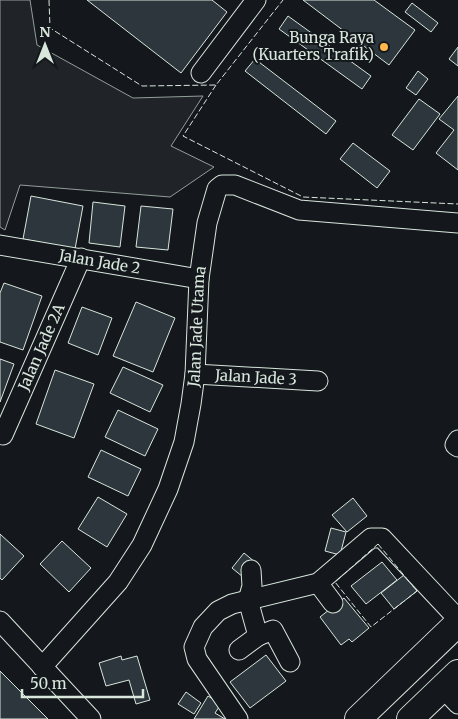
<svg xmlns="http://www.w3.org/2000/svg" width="458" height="719" viewBox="0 0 458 719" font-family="Merriweather,serif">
  <rect width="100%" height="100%" fill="#14181c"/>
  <!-- green -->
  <path fill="#202428" stroke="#939e99" d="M0,0H30L37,45L133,98L203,96L171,146L214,167L170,197L20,185L5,230L0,227Z"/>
  <!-- building -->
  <path fill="#2c363c" stroke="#d8e6dc" d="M87,0H212L227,12L181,73Z
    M303,0H374L415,30L389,65Z
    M412,3L438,23L431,32L405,12Z
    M288,16L371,76L362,89L279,29Z
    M458,47V66L449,59Z
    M255,59L336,121L326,134L245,71Z
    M418,71L428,79L416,95L406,88Z
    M458,96V170L436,153L454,130L439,119Z
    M419,99L440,114L413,150L392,135Z
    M353,143L390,171L377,188L340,159Z
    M31,196L83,206L75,249L23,239Z
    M93,202L125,206L120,247L89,243Z
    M141,206L173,209L168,250L136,247Z
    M4,283L42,296L23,350L0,342V293Z
    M136,302L175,318L153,372L113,356Z
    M82,307L112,318L98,355L68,343Z
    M0,359L14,364L0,402Z
    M123,367L163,385L150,412L110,393Z
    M55,370L94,384L74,438L36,424Z
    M118,410L158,429L145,456L105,437Z
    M101,450L141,469L128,496L88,477Z
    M98,497L127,514L107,547L78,529Z
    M353,498L367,516L347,532L332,515Z
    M331,528L346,532L340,555L325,551Z
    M0,534L24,556L2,580L0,578Z
    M62,541L91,568L69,592L40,564Z
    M244,553L255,562L243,577L232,568Z
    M382,562L397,580L366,604L351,586Z
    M404,575L417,591L394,609L381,593Z
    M344,598L369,628L352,642L349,639L341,645L320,617Z
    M266,655L286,681L250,708L230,682Z
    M121,656L122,660L137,656L150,700L136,704L129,680L106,686L99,663Z
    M0,671L48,719H0Z
    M186,692L201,703L194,714L178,704Z
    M208,696L221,704L215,713L225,719H194Z"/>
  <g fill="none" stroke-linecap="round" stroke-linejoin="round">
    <!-- minor casing -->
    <g stroke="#d8e6dc" stroke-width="21">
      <g id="minor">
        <path d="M201,73L256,0"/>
        <path id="s1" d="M0,245L199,279"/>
        <path id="s2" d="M195,374L318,381"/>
        <path id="s3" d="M3,435L81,258"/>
        <path d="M458,440L455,445L458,447"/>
        <path d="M318,583L333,603"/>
        <path d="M0,621L91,719"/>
        <path d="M258,636L273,630L290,662"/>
        <path d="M239,650L258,636L248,600L252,586L251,570"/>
        <path id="s4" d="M42,667L118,582L142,545L168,489L184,442L191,404L195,374L199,279L207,223L217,189L222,185H235L299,210L458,223"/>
        <path d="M443,688L458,704"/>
        <path d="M238,719L197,659L194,647L203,627L218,611L232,604L318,583L371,538H382L458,619"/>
      </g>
    </g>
    <!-- highway casing -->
    <g stroke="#d8e6dc" stroke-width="28">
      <path id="highway" d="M358,719L458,623
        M410,719L458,673"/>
    </g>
    <!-- minor -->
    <use href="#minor" stroke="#14181c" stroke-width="19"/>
    <!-- highway -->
    <use href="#highway" stroke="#14181c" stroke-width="26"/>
    <!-- fence -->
    <path stroke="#d8e6dc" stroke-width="1" stroke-dasharray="6 2.5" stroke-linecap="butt" d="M49,0L50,28L142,86L216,85L283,0
      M216,85L183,136L303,197L458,204
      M378,544L417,591L371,627L335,582Z"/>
  </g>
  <!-- markers -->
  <circle fill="#ffb74d" stroke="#14181c" stroke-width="2" cx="384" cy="47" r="5"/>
  <g text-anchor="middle" stroke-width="4" stroke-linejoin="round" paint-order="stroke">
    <!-- poi labels -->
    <g font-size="15" fill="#d8e6dc" stroke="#14181c" text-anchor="end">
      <text x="374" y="43">Bunga Raya<tspan x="374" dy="17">(Kuarters Trafik)</tspan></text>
    </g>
    <!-- street labels -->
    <g font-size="15" fill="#d8e6dc" stroke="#14181c">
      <text dy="5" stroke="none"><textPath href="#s1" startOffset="101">Jalan Jade 2</textPath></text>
      <text dy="5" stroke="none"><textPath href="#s4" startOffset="386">Jalan Jade Utama</textPath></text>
      <text dy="5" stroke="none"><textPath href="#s3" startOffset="96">Jalan Jade 2A</textPath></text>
      <text dy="5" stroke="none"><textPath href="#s2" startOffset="61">Jalan Jade 3</textPath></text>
    </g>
  </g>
  <!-- north arrow -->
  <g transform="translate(45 45)" stroke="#14181c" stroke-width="4" paint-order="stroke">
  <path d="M0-4L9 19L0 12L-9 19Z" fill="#d8e6dc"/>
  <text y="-8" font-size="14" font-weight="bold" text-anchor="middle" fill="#d8e6dc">N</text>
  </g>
  <!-- scale -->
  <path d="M22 689v8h121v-8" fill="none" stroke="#d8e6dc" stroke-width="2.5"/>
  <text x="30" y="689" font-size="15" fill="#d8e6dc" stroke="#14181c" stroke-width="4" paint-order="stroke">50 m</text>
</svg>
